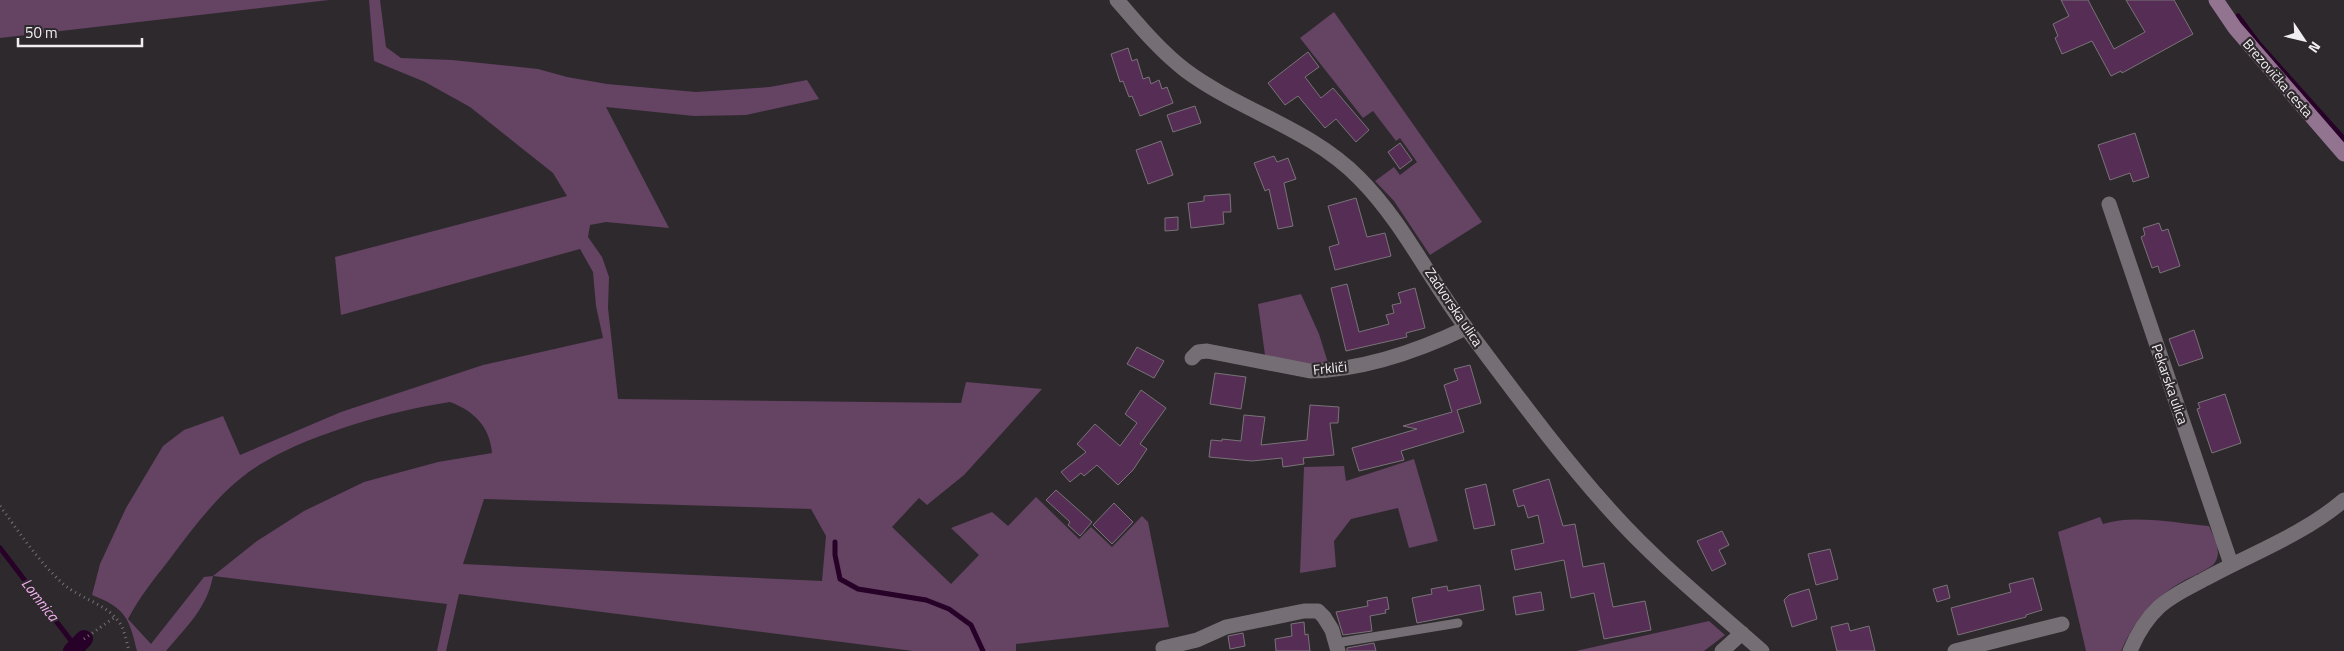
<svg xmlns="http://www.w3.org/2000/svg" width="2344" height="651" viewBox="0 0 2344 651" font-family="'Titillium Web',sans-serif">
  <rect width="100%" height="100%" fill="#2e292d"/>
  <!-- green -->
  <path fill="#644363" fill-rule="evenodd" d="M0,0H329L0,38Z
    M369,0H380L386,47L401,58L452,60L538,69L567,77L607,84L696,92L770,87L807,80L819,99L746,115L694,116L606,107L669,228L606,222L590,225L588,237L602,257L609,277L608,308L618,399L961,403L966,382L1042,389L964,475L927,505L919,498L892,527L951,584L979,555L951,528L992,512L1008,526L1036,497L1079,539L1091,527L1112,547L1142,516L1148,522L1169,627L1016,644V651H913L459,594L446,651H437L447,604L213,576C207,608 187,626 166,651H137C129,617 125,608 92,595L100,564L126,508L163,446L184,430L223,416L240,455L341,412L483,365L603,338L596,306L593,272L580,249L341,315L335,257L567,196L553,173L470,107L425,82L374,61ZM450,402C474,411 490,427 492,453L438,462L364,482L304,511L257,541L213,576L204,577L151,644L128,619C139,598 154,579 169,560C197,523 225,484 266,461C314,433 395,410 450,402ZM484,499L811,509L826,536L822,581L463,564Z
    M1334,12L1482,222L1430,255L1394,201L1375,181L1394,167L1400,175L1417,162L1400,138L1396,141L1373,111L1363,118L1300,38Z
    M1301,294L1319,334L1328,363L1314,365L1265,355L1258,304Z
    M1414,459L1438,541L1409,548L1398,508L1351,519L1334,541L1336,567L1300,573L1304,467L1344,466L1346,481Z
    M2100,517L2103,524C2133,514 2177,523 2209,526C2214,538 2224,554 2213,565C2204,571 2195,575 2185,580C2152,599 2137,616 2121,651H2086L2058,532Z
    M1709,621L1725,635L1704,651H1576Z"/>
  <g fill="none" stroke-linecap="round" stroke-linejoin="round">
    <!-- stream -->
    <path stroke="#270127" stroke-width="5" d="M2238,16L2259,44L2344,139
      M835,542V555L840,579L858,589L926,600L949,609L971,625L983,651
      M0,548L79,651"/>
    <!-- canal -->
    <path stroke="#270127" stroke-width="18" d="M72,651L84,639"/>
  </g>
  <!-- building -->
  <path fill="#562d55" stroke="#797378" d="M2061,0H2088L2114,49L2145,32L2126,0H2174L2193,34L2122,73L2121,71L2111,76L2092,41L2062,54L2055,38L2058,36L2053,24L2069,16Z
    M1128,48L1132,61L1137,59L1143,79L1149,77L1151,84L1159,80L1162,89L1167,87L1173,103L1140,116L1132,96L1129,97L1123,81L1120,82L1111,54Z
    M1308,52L1319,67L1305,77L1321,98L1333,88L1369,130L1356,142L1336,119L1325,128L1298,96L1285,105L1268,83Z
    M1195,106L1201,123L1173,132L1167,115Z
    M2135,133L2149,177L2133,182L2130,173L2110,180L2098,145Z
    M1161,141L1173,175L1148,184L1136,150Z
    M1400,143L1412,160L1400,169L1388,152Z
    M1274,156L1277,162L1288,158L1296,179L1284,183L1293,226L1278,229L1269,189L1265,191L1254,163Z
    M1230,194L1231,212H1223L1224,224L1191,228L1188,203L1204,201V196Z
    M1356,198L1367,237L1385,233L1391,256L1335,270L1329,247L1339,244L1328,206Z
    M1178,217V230L1165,231V218Z
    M2159,223L2162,231L2168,229L2180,266L2160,273L2158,266L2152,268L2141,237L2145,235L2143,228Z
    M1347,284L1359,332L1389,324L1386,315L1394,313L1392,305L1401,303L1398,293L1415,288L1425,328L1406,333L1407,337L1346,351L1331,288Z
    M2194,330L2203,358L2179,366L2169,339Z
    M1137,347L1164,361L1154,378L1127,364Z
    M1470,365L1481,403L1457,410L1464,432L1401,451L1404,460L1359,471L1352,448L1417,429L1403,426L1452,412L1444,385L1458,380L1454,369Z
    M1215,373L1246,377L1241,409L1210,404Z
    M1141,390L1166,408L1140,444L1147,449L1133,470L1118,485L1097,465L1084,476L1081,473L1070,482L1061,472L1086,452L1077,444L1095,424L1120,446L1137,423L1125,414Z
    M2225,394L2241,443L2212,453L2197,409L2200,408L2198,403Z
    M1310,405L1339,407L1338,423H1330L1334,455L1303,458L1304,464L1283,467L1282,458L1252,461L1209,457L1211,440L1222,441V439L1241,441L1244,415L1265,417L1261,445L1307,440Z
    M1549,479L1563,526L1575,524L1583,567L1604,563L1613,607L1645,601L1651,630L1604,639L1594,593L1571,598L1564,560L1515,570L1511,550L1544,543L1538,515L1528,518L1524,505L1518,507L1513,490Z
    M1486,484L1495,525L1474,529L1465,489Z
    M1056,490L1092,522L1080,536L1068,525L1070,522L1046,500Z
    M1114,503L1133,522L1112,544L1093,525Z
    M1722,531L1729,545L1719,550L1726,564L1712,571L1697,541Z
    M1830,549L1838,579L1816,585L1808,554Z
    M2033,578L2042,610L2026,615V617L1958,635L1951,608L2011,592L2009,584Z
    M1480,585L1484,610L1417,623L1412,598L1432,594L1431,589L1447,586L1448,591Z
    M1947,585L1950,598L1937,602L1933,589Z
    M1809,589L1817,619L1792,627L1784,600L1789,595Z
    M1541,592L1544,610L1516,615L1513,597Z
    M1387,597L1389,609L1385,610L1386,613L1370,616L1372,631L1343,635L1336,612L1368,606L1367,601Z
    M1304,622L1305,635L1308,634L1310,651H1276L1275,639L1292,636L1291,624Z
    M1848,623L1850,631L1869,626L1875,651H1837L1831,627Z
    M1243,633L1245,646L1230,649L1228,636Z
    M1374,643L1376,651H1347V648Z"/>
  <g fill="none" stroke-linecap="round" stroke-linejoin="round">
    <!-- path -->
    <path stroke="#767175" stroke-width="3" stroke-dasharray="1 4" stroke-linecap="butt" d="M0,506C19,532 37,559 60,581C78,599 108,603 121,625C125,633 127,643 129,651
      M84,639L115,617"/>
    <!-- lane -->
    <path stroke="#756f75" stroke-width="9" d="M1336,643L1458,623"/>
    <!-- street -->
    <path stroke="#756f75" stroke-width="15" d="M1117,0C1138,24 1159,50 1185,70C1240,111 1310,128 1359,178C1403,222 1429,279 1467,329C1513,390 1558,452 1609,509C1655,561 1710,605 1762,651
      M2109,204L2231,564
      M1192,358L1198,352L1207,351L1310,371C1363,370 1418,351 1466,328
      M1163,648L1197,640L1226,627L1304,611H1318L1324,617L1332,630L1338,651
      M1722,651L1742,633
      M1955,651L2062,624
      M2130,651C2137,634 2146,619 2159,607C2172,595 2190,587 2205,579C2252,553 2303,535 2344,500"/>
    <!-- secondary -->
    <path stroke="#927491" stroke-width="15" d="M2216,0L2235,28L2344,154"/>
  </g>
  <g text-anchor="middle" stroke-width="4.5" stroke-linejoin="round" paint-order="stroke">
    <!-- street labels -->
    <g font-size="14" fill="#f1eef1" stroke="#2e292d">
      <text transform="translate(2278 78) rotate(49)" y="5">Brezovička cesta</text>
      <text transform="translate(1454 307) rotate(56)" y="5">Zadvorska ulica</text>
      <text transform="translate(1330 368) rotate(-6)" y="5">Frkliči</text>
      <text transform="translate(2170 384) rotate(71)" y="5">Pekarska ulica</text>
    </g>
    <!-- water labels -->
    <g font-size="15" font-style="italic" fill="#f4b1f1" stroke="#2e292d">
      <text transform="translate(40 600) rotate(52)" y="5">Lomnica</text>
    </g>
  </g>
  <!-- north arrow -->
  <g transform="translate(2304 40) rotate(125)" stroke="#2e292d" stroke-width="4" paint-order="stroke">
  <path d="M0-4L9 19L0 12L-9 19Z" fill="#f1eef1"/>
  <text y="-8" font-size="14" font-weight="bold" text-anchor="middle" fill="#f1eef1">N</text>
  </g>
  <!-- scale -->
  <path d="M18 38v8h124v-8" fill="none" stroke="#f1eef1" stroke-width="2.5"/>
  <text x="25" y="38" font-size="15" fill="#f1eef1" stroke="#2e292d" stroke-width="4" paint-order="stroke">50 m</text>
</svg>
